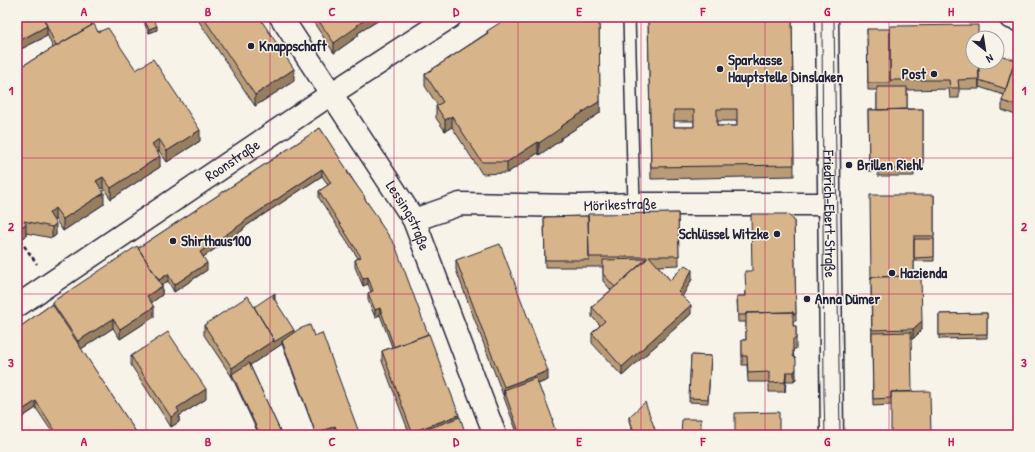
<svg xmlns="http://www.w3.org/2000/svg" width="1035" height="452" viewBox="0 0 1035 452" font-family="'Patrick Hand',sans-serif">
  <rect width="100%" height="100%" fill="#f7f3e8"/>
  <filter id="ink" filterUnits="userSpaceOnUse"><feTurbulence type="fractalNoise" baseFrequency=".025" numOctaves="2"/><feDisplacementMap in="SourceGraphic" scale="8" xChannelSelector="R" yChannelSelector="G"/><feConvolveMatrix kernelMatrix="1 2 1 2 8 2 1 2 1" color-interpolation-filters="sRGB"/></filter>
  <g filter="url(#ink)">
    <g fill="none" stroke-linecap="round" stroke-linejoin="round">
      <!-- lane casing -->
      <g stroke="#22223b" stroke-width="14">
        <path id="lane" d="M629,17L634,204"/>
      </g>
      <!-- street casing -->
      <g stroke="#22223b" stroke-width="25">
        <g id="street">
          <path id="s1" d="M281,17L414,220L495,435"/>
          <path id="s2" d="M827,17L832,435"/>
          <path d="M1010,17L1018,20"/>
          <path id="s3" d="M414,220L460,204L581,206L634,204H829"/>
          <path id="s4" d="M17,306L331,94L450,17"/>
        </g>
      </g>
      <!-- path -->
      <path stroke="#22223b" stroke-width="2.5" stroke-dasharray="4 3" stroke-linecap="butt" d="M20,240L37,264"/>
      <!-- lane -->
      <use href="#lane" stroke="#f7f3e8" stroke-width="11"/>
      <!-- street -->
      <use href="#street" stroke="#f7f3e8" stroke-width="22"/>
      <!-- tram -->
      <path stroke="#22223b" stroke-width="1" d="M822,17L824,397L825,435
        M834,17L840,435"/>
    </g>
    <!-- wall -->
    <path fill="#b99b76" stroke="#22223b" fill-rule="evenodd" d="M17,17H91L89,18L92,25L136,70L200,141L167,162L159,151L158,152L160,167L111,199L103,188L101,189L104,204L63,231L55,219L54,220L56,235L52,238L26,233V236L17,242V69L53,48L47,34V36L17,51Z
      M196,17H259L294,81L255,106Z
      M310,17H384L358,33V36L334,53Z
      M605,17V20L599,23L600,113L561,138V140L539,155L538,153L507,173L482,174L452,127L445,131L436,118V106H438L425,86V74L487,33V31Z
      M648,17H792L794,176L651,179ZM674,121H694V127H674ZM717,121H737V126H717Z
      M145,22L157,30L149,33L145,25Z
      M867,29L978,62L979,89H959V98H950L949,89L907,90V109H923V170H914V176H878V171H869L868,110H877V90H868Z
      M1018,51V116L1002,110V101L1004,95L979,87V62L1015,60Z
      M320,128L379,221L466,435H410L382,361V351L392,347L380,315L375,317L368,300V293L371,292L368,284L363,286L355,267V260L358,258L319,198V191L328,185L322,176L243,228V230L203,257L207,270L174,292L168,281L162,285V295L151,303L154,317L120,339L113,328L81,349L138,435H54L36,408L18,420L17,418V329L52,304V302L138,248Z
      M934,195V261H914V276L922,330L913,339H911L891,405L873,406L871,286Z
      M678,213L679,265L658,266L670,280L692,279L682,296L691,314L622,376L592,343V333L600,325L592,317V307L611,290L603,281V267H545L544,217L588,216Z
      M794,220L796,321H793V326H796V349H793L796,379L794,381H786L785,392H769V382H748L747,365H742V340H746V322H738L737,296H745L752,271Z
      M1018,257V304H1015V295Z
      M456,260L548,380L538,384L557,435H560H518L456,270Z
      M275,300L294,333L314,336L360,435H337L335,430L323,435H316L282,344L250,365L282,435H259L232,377L204,335V325L253,306L254,307Z
      M987,313V338L939,339V314Z
      M691,355L711,356L708,403L689,402Z
      M131,356L206,399L179,416V422L171,427L131,365Z
      M629,417L657,435H634L629,421Z"/>
    <!-- shaded-wall -->
    <path fill="#967e60" stroke="#22223b" d="M369,17H384L358,33V36L334,53V43L357,25Z
      M599,17H605V20L599,23Z
      M47,26V36L17,51V42Z
      M157,26V30L149,33V29Z
      M294,69V81L255,106V95Z
      M600,101V113L561,138V140L539,155V143L560,127Z
      M452,116V127L445,131V120Z
      M200,130V141L167,162V151Z
      M159,139V151L152,156V144Z
      M538,142V153L507,173V162Z
      M160,156V167L111,199V188Z
      M322,169V176L243,228V230L200,259V252L243,222Z
      M103,177V188L96,193V181Z
      M104,193V204L63,231V219Z
      M55,208V219L49,224V213Z
      M26,224V236L17,242V230Z
      M56,224V235L52,238V227Z
      M207,263V270L174,292V285Z
      M692,270V279L681,299L678,292Z
      M168,274V281L158,288V281Z
      M368,277V284L363,286V279Z
      M162,286V295L147,306V296Z
      M275,293V300L273,304V297Z
      M691,305V314L622,376V367Z
      M154,307V317L120,339V329Z
      M380,308V315L375,317V310Z
      M113,319V328L78,351V341Z
      M922,321V330L913,339V329Z
      M294,330V337L282,341V344L234,376L232,374V377V368L274,340Z
      M796,369V379L794,381V372Z
      M548,371V380L506,396L504,390V397V387Z
      M786,372V381L785,392V382Z
      M206,389V399L179,416V422L171,427V417L177,408Z
      M36,401V408L18,420V413Z
      M459,415V424L425,430V435H412V432Z
      M335,426V430L323,435H316V434Z"/>
    <!-- building -->
    <path fill="#d7b489" stroke="#22223b" fill-rule="evenodd" d="M17,17H43L47,26L17,42Z
      M43,17H89L92,25L56,46Z
      M203,17H259L294,69L255,95Z
      M316,17H369L357,25L358,26L334,43Z
      M509,17H599L600,101L560,127L561,128L539,143L538,142L507,162H482L452,116L445,120L436,106L443,102L425,74L488,33L487,31Z
      M648,17H792L794,165L651,167ZM717,109H737V126H717ZM674,110H694V127H674Z
      M153,18L157,26L149,29L145,22Z
      M94,24L98,32L108,28L136,70L153,59L200,130L167,151L159,139L152,144L160,156L111,188L103,177L96,181L104,193L63,219L55,208L49,213L56,224L52,227L24,221L26,224L17,230V69Z
      M978,25V38H973V62H978L979,79L958,80L959,88H950L949,80H890V26Z
      M867,29H890V83H868Z
      M1018,51V106L1002,101Z
      M997,54L1015,60L1006,89L979,80V62H997Z
      M877,87H907V109L877,110Z
      M923,109V163H914V169H878V164H869L868,110Z
      M320,128L348,171L347,172L365,197L364,198L379,219L378,220L395,245L428,334L394,347L380,308L375,310L368,293L373,291L368,277L363,279L355,260L361,257L319,191L331,183L322,169L243,222V223L200,252L207,263L174,285L168,274L159,280L138,248Z
      M870,195H934V236H914V276L871,277V279Z
      M678,213L679,256H649L670,280L685,265L692,270L681,289L678,292L691,305L622,367L592,333L605,321L592,307L647,259V257H589L588,214Z
      M751,214H787L794,220L796,314H793V312L746,313V315H738L737,296H746L745,271H752Z
      M588,216L589,260H545L544,217Z
      M914,239H934V257L914,258Z
      M500,244L548,371L504,387L456,260Z
      M137,246L162,286L147,296L154,307L120,329L113,319L78,341L52,302Z
      M1018,257V295H1015Z
      M646,259L615,287L603,274V260Z
      M921,276L922,321L913,329L872,330L871,277Z
      M275,293L273,297L294,330L274,342V340L254,307Z
      M248,296L253,305L274,340L232,368L204,325Z
      M52,304L138,435H58L36,401L18,413L17,411V329Z
      M793,312V326H796V339H793V356L796,359V369L794,372H786L785,382L769,383V372L748,373L747,356H742V340H746V313Z
      M987,313V334L939,335V314Z
      M310,325L314,336L322,333L360,435H339L335,426L316,434L282,341L299,329Z
      M168,332L206,389L177,408L179,412L171,417L131,356Z
      M911,332L912,392H891V398L873,399L872,333Z
      M429,334L459,415L412,432L382,351Z
      M691,355L711,356L708,399L689,398Z
      M249,363L282,435H260L232,374Z
      M536,378L542,394L543,393L553,420L552,421L557,435H520L504,390Z
      M930,391L931,435H891V392Z
      M645,402L657,435H635L629,417Z
      M779,412V435H735V413Z
      M460,417L466,435H427L425,430Z
      M682,419H701V435H681Z"/>
  </g>
  <!-- grid -->
  <path fill="none" stroke="#c2185b" stroke-width="1" stroke-opacity="0.55" d="M146,17V435M270,17V435M394,17V435M518,17V435M641,17V435M765,17V435M889,17V435M17,158H1018M17,294H1018"/>
  <!-- markers -->
  <g fill="#22223b" stroke="#f7f3e8" stroke-width="1.5">
    <circle cx="251" cy="46" r="4"/>
    <circle cx="720" cy="69" r="4"/>
    <circle cx="934" cy="74" r="4"/>
    <circle cx="849" cy="165" r="4"/>
    <circle cx="777" cy="234" r="4"/>
    <circle cx="173" cy="241" r="4"/>
    <circle cx="892" cy="273" r="4"/>
    <circle cx="807" cy="299" r="4"/>
  </g>
  <g text-anchor="middle" stroke-width="3" stroke-linejoin="round" paint-order="stroke">
    <!-- poi labels -->
    <g font-size="15" font-weight="bold" fill="#22223b" stroke="#f7f3e8" text-anchor="start">
      <text x="259" y="51">Knappschaft</text>
      <text x="728" y="65">Sparkasse<tspan x="728" dy="17">Hauptstelle Dinslaken</tspan></text>
      <text x="926" y="79" text-anchor="end">Post</text>
      <text x="857" y="170">Brillen Riehl</text>
      <text x="769" y="239" text-anchor="end">Schlüssel Witzke</text>
      <text x="181" y="246">Shirthaus100</text>
      <text x="900" y="278">Hazienda</text>
      <text x="815" y="304">Anna Dümer</text>
    </g>
    <!-- street labels -->
    <g font-size="15" fill="#22223b" stroke="#f7f3e8">
      <text dy="5" stroke="none"><textPath href="#s4" startOffset="260">Roonstraße</textPath></text>
      <text dy="5" stroke="none"><textPath href="#s3" startOffset="209">Mörikestraße</textPath></text>
      <text dy="5" stroke="none"><textPath href="#s2" startOffset="197">Friedrich-Ebert-Straße</textPath></text>
      <text dy="5" stroke="none"><textPath href="#s1" startOffset="236">Lessingstraße</textPath></text>
    </g>
  </g>
  <!-- margin -->
  <rect width="1035" height="452" fill="none" stroke="#f7f3e8" stroke-width="44"/>
  <!-- north arrow -->
  <g transform="translate(985 50) rotate(150)"><circle r="19" fill="#f7f3e8" stroke="#a29fa3"/>
  <path d="M0-3L7 15L0 10L-7 15Z" fill="#22223b"/>
  <text y="-6" font-size="11" font-weight="bold" text-anchor="middle" fill="#22223b">N</text>
  </g>
  <rect x="22" y="22" width="991" height="408" fill="none" stroke="#c2185b" stroke-width="1.5"/>
  <g font-size="13" text-anchor="middle" font-weight="bold" fill="#c2185b">
    <text x="84" y="16">A</text>
    <text x="208" y="16">B</text>
    <text x="332" y="16">C</text>
    <text x="456" y="16">D</text>
    <text x="579" y="16">E</text>
    <text x="703" y="16">F</text>
    <text x="827" y="16">G</text>
    <text x="951" y="16">H</text>
    <text x="11" y="95">1</text>
    <text x="1024" y="95">1</text>
    <text x="11" y="231">2</text>
    <text x="1024" y="231">2</text>
    <text x="11" y="367">3</text>
    <text x="1024" y="367">3</text>
    <text x="84" y="446">A</text>
    <text x="208" y="446">B</text>
    <text x="332" y="446">C</text>
    <text x="456" y="446">D</text>
    <text x="579" y="446">E</text>
    <text x="703" y="446">F</text>
    <text x="827" y="446">G</text>
    <text x="951" y="446">H</text>
  </g>
</svg>
